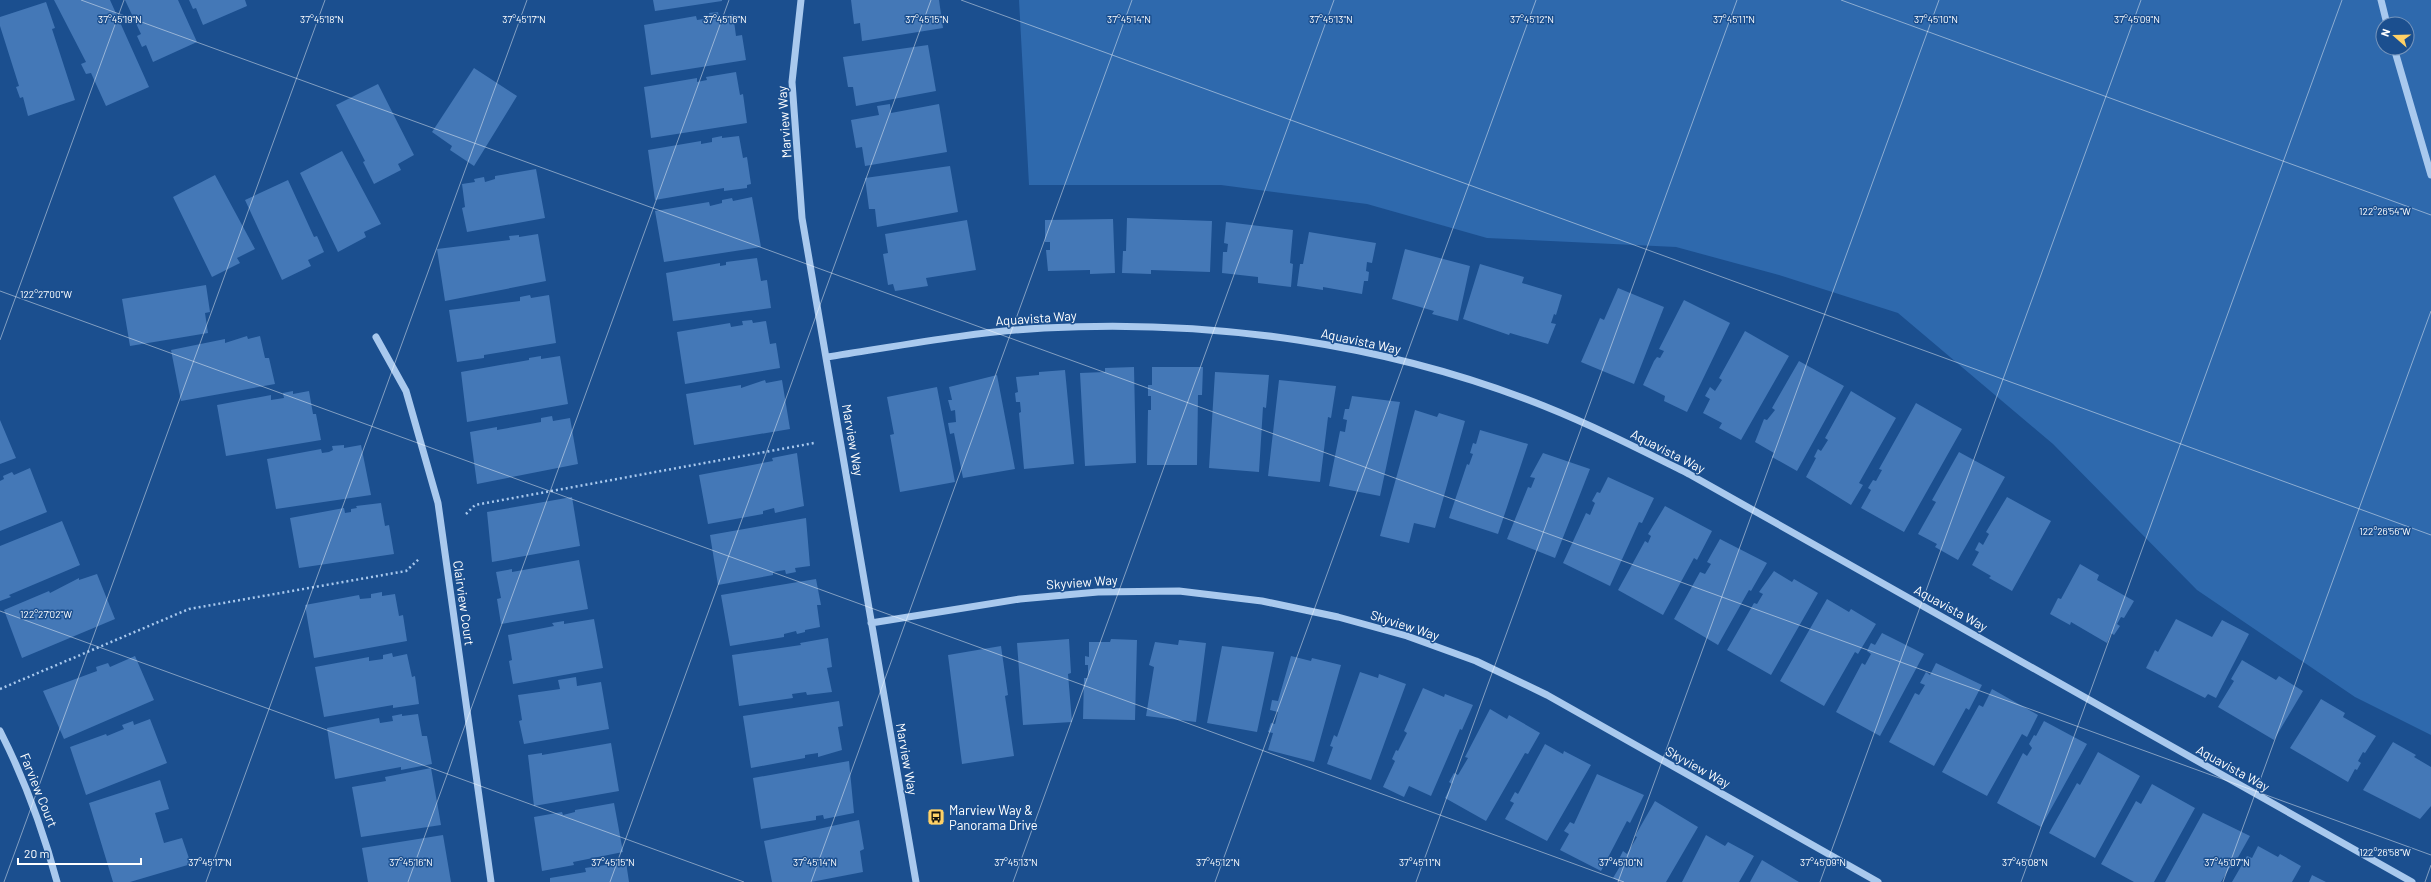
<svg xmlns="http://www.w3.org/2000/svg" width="2431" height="882" viewBox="0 0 2431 882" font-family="Barlow,sans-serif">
  <rect width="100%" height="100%" fill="#1b4f8f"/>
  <!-- green -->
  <path fill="#2e69ad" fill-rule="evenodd" d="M1019,0H2431V735L2355,697L2197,590L2053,444L1898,313L1779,275L1676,247L1487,238L1367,204L1221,185H1029ZM2383,24H2407V48H2383Z"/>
  <!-- building -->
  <path fill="#4478b7" d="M54,0H110L149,87L106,106L91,73L86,74L81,64L86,62Z
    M125,0H178L197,42L153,62L146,45L142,47L137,36L141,34Z
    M189,0H245L247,6L203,25L196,8L193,9Z
    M653,0H722V1L655,11Z
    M851,0H939L943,28L862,41L860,23L854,24Z
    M46,2L55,28L52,29L75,100L28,116L23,97L20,98L16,87L19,86L0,26V17Z
    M718,12L719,17L733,14L736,36L742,35L746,60L651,75L644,25L696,16L697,20L710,18L709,13Z
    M928,45L936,91L856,106L853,87H848L843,57Z
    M474,68L517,96L474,166L450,150L452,146L432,132Z
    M736,72L740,95L743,94L747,123L651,138L644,87L697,78V82L707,80L706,77Z
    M378,84L414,155L398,164L401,170L374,184L363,162L365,161L336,105Z
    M890,104L891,113L939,104L947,152L865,166L862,147L856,148L851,120L879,115L877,106Z
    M722,136V138L739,136L743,158L747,157L751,184L747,185V188L724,191V188L655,200L648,150L701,141V144L712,142V138Z
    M342,151L381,224L364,232L366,237L338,252L300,173Z
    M950,166L958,212L877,227L875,209H869L865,178Z
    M536,169L545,218L467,232L462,208L465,207L462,184L475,182L474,179L484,177L485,182L495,179V176Z
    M215,175L255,249L237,258L240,263L212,277L173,197Z
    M288,180L314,237L317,236L324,252L308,260L311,266L282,280L245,200Z
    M752,197L761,247L664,262L655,211L709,202L710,206L722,203V200L732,198L733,201Z
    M1127,218L1212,221L1210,272L1151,270V274L1122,273L1123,251H1126Z
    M1113,219L1115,273L1090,274V270L1048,271L1046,250H1050V242H1045V220Z
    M967,220L976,270L926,278L928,286L895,291L893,284L888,285L883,254L888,253L885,234Z
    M1226,222L1293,230L1290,263L1293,264L1291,287L1258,283V277L1222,273L1223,252H1227L1228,244L1224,243Z
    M1309,232L1376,243L1372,263L1367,262L1366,271L1369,272L1368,281H1364L1362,294L1323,287V290L1297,286L1300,264H1303Z
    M538,234L546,281L445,301L437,249L510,240L509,236L519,235V237Z
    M1405,249L1470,266L1458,321L1432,314L1434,311L1392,299Z
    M757,258L761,281L767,280L771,308L673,321L666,273L720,263V266L726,265V262Z
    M1480,264L1524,277L1522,283L1562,295L1556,315L1554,314L1551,323L1556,324L1548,344L1510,333L1509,335L1463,319Z
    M206,285L210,312L205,313L208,333L130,346L122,299Z
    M1618,288L1664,307L1634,384L1581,362L1600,318L1604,320Z
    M530,295L531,298L549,295L556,343L484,355V358L457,362L449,310L520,301V297Z
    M1684,300L1730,323L1687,412L1664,401L1665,396L1643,385L1654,361L1657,357L1660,358L1664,351L1659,349Z
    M752,320L753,323L766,321L770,344L776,343L780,368L685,384L677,332L730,323L731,327L743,325L742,321Z
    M1745,331L1789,356L1741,440L1719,428L1722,423L1703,413L1710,399L1705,396L1710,387L1715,391L1722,380L1719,378Z
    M247,336L248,339L260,336L265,358H269L275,384L181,401L171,350L225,339V343Z
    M541,356V359L560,356L568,404L467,422L461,372L529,360V358Z
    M1799,361L1844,386L1797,471L1772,457L1774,453L1755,442L1764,419L1767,420L1775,410L1772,408Z
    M1134,367L1136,463L1085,466L1080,373L1105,372V368Z
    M1152,367H1203L1202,395H1198L1197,465H1147L1148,410H1151V396H1148V385H1152Z
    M1065,370L1074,464L1024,469L1019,413L1021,412L1020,402H1016L1015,393L1018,392L1016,377L1039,375V372Z
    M1215,372L1269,375L1266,408L1263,407L1259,472L1209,468Z
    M997,375L1015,469L963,478L954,433L950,434L948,423L956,422L955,410L951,411L948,400H952L949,387Z
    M765,380L766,383L782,380L790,429L694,445L686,394L741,385V388Z
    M1279,380L1336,386L1331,418L1328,417L1320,482L1268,476Z
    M937,387L955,482L900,492L890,435L894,434L887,397Z
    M293,391V394L309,391L313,414H316L321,440L226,456L217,405L271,395V400L284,398L283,393Z
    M1851,391L1896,418L1859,483L1863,485L1851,505L1806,477L1816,458L1814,457L1818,449L1821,451L1828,440L1825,438Z
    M1352,396L1400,402L1380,496L1329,486L1340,431L1345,432L1347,420L1343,419L1345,409H1349Z
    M1916,403L1962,429L1904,532L1861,508L1871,490L1868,488L1873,480L1876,481L1882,470L1879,469Z
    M1415,410L1437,417L1439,413L1465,421L1435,528L1414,523L1409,543L1380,536Z
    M552,416L553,421L570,418L578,464L477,484L470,432L497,427V430L541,422V418Z
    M0,420L16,458L0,464Z
    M1480,430L1528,444L1498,534L1449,518L1467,464L1469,465L1473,454L1470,453L1473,443L1476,444Z
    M344,445V448L361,445L371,495L276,509L267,459L321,449L322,453L329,452L333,450L332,446Z
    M1959,452L2005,477L1958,560L1935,547L1937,544L1918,534L1936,502L1932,500Z
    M797,453L804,506L775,513L774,508L763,511V514L708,524L699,475L773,461L772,458Z
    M1543,453L1590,469L1555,558L1507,539L1528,487L1531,488L1535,478L1530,477Z
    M30,468L47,512L0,531V481L4,479L3,476L12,472L14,475Z
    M1608,477L1654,498L1642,523L1639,522L1610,586L1563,563L1586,513L1590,515L1595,503L1592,501L1597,492L1600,493Z
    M572,497L580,546L492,562L487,512Z
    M2007,497L2051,521L2012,591L1989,578L1991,576L1972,565L1979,552L1975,550L1979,542L1983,545L1989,534L1986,532Z
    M381,503L385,526L389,525L394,554L299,568L290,518L344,508L345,513L351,512V509L357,508L356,506Z
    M1665,506L1712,531L1697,560L1694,558L1663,615L1618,590L1645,541L1648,543L1651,536L1648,534Z
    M806,518L810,566L795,568L796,572L786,574L785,570L773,572V575L718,585L710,535Z
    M62,521L80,565L9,595L11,597L0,601V546Z
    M1720,539L1767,563L1751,591L1749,590L1718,645L1674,619L1700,572L1705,574L1711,564L1707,562Z
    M579,560L588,609L501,624L497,599L501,598L496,572L512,569V572Z
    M2080,564L2099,575L2097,580L2134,601L2124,618L2121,617L2117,624L2120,626L2114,635L2111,633L2107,643L2071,622L2070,625L2050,614L2058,598L2061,599Z
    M1774,571L1792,582L1794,579L1818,593L1771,675L1727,650L1754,603L1757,604L1763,594L1759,592Z
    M97,574L115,619L22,658L4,610L49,591L50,593L79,578V580Z
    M816,579L821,605H817L820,627L805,630V632L797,634L796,631L784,634V637L730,646L721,595Z
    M382,592V596L395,594L399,616L403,615L407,641L314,658L305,605L359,595L360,599L371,598V594Z
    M1827,599L1849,612L1851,609L1876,624L1858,654L1855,652L1824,706L1780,681Z
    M594,619L603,668L513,684L509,661L512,660L508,635L554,626L552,623L564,621V624Z
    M2176,619L2212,637L2222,620L2249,634L2216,698L2208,694L2205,698L2146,668L2155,650L2158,652Z
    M1882,633L1924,654L1880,736L1836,712L1862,663L1865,665L1871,654L1867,651L1871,643L1875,645Z
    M828,638L832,667L827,668L832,692L807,695L806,692L792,694L793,698L739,706L732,655L801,645L800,643Z
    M1069,639L1071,673L1068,674L1072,722L1023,725L1017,643Z
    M1111,639L1137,640L1135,720L1083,719L1084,678H1088V665H1085V656L1089,657V642H1110Z
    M1179,640L1206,643L1196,722L1146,716L1154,667L1149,665L1155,642L1178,645Z
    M1001,646L1008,695L1005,696L1014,756L962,764L948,655Z
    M1222,646L1274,652L1257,732L1207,723Z
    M392,653L393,657L407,654L412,677L415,676L419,704L393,708V705L324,717L315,667L369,657V661L383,659V655Z
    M135,656L154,700L64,739L43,691L97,671L96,667L108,663L110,667Z
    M1291,656L1311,661L1312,658L1341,665L1314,762L1268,750L1273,733L1268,732L1271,723L1275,724L1278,712L1270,710L1272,700L1278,701Z
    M2242,660L2276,680L2279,676L2303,691L2274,740L2218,707L2234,681L2231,679Z
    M1936,663L1982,685L1969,710L1966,708L1934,766L1889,742L1915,693L1919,695L1925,685L1920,683L1926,672L1930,675Z
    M1360,672L1378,678L1379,674L1406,684L1371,780L1327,764L1333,747L1330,746L1334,735L1337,737Z
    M576,677L577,686L601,682L609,729L524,744L519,721L522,720L518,695L560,689L558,680Z
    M1423,688L1444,697L1445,694L1473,705L1462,730L1460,729L1431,796L1409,786L1404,797L1383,787L1395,761L1392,759L1396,750L1398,751L1407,733L1404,731Z
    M1992,689L2038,715L2027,737L2022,734L1987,796L1942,772L1979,705L1983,707Z
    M2321,699L2345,713L2343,717L2376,736L2365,753L2363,752L2358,761L2361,763L2357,770L2355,769L2348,782L2290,748Z
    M839,701L843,726L838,727L842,750L818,757V753L805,755V758L751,768L743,716Z
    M1490,709L1507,719L1509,715L1540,733L1528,754L1525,753L1486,821L1445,798L1452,784L1449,782L1454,773L1458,775L1468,758L1465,757Z
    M402,714V716L418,714L422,736H427L432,764L401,770V767L335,779L327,728L379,718L380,723L393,721L392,716Z
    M150,719L167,763L86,795L70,747L106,734L107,736L124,729L122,725L133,721L134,725Z
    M2044,721L2087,744L2041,827L1997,803L2023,753L2027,756L2032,748L2029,744L2034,735L2036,736Z
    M2393,742L2416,755L2414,757L2431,767V806L2420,819L2363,790Z
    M611,743L619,791L534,806L528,755L542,753V755Z
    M1545,744L1563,754L1564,751L1591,765L1547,841L1505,819L1514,803L1510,801L1515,792L1518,794Z
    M2098,752L2140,776L2095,858L2049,833L2077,783L2080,785Z
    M849,761L854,813L824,819L823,815L816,816V820L761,829L753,778Z
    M431,768L441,825L361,837L352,787L386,781L385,777Z
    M1597,774L1644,795L1630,823L1627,821L1601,871L1560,850L1569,834L1564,831L1570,822L1574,824Z
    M160,780L169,809L155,813L164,843L182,838L191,864L130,882H113L89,803Z
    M2152,784L2195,808L2154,882H2134L2101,864L2136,801L2141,804Z
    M1655,801L1698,827L1666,882H1620L1613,878L1622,863L1618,861L1623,851L1627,854L1637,837L1635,836Z
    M614,803L623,852L573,862L574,865L542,871L534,817L562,812L563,815L575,812V810Z
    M2203,813L2250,836L2232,868L2230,867L2221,882H2165Z
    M859,820L864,849L860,851L863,872L811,882H772L764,841Z
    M443,835L451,882H368L362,848Z
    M1706,835L1725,846L1728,842L1754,856L1739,882H1682Z
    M2258,846L2278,857L2280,854L2301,866L2292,882H2232L2247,856L2252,858Z
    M1762,860L1799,882H1750Z
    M626,862L629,882H550V878L586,872L585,868Z
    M2312,875L2326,882H2309Z"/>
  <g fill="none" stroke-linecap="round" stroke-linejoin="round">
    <!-- path -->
    <path stroke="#a9c9ee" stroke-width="2.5" stroke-dasharray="2 3" stroke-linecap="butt" d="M466,514L475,505L814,443
      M0,689L189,609L406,571L419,559"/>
    <!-- minor -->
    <path stroke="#a9c9ee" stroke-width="7" d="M801,0L792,82L802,218L916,882
      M2381,0L2387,24
      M2394,48L2431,175
      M376,337L406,391L438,503L491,882
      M827,357C899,346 971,332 1044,328C1212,319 1386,343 1544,406C1594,426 1641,450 1689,474L2412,882
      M871,623L1020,599L1098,592L1179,591L1262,601L1338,617L1407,636L1476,661L1547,695L1878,882
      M0,731C25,780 43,830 57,882"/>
  </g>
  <!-- ticks -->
  <path fill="none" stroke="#fff" stroke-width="1" stroke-opacity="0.45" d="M81,0L2431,855M961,0L2431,535M1841,0L2431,215M0,291L1624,882M0,340L124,0M0,611L744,882M4,882L325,0M206,882L527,0M408,882L729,0M610,882L931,0M811,882L1132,0M1013,882L1334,0M1215,882L1536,0M1416,882L1737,0M1618,882L1939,0M1820,882L2141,0M2021,882L2342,0M2223,882L2431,311M2425,882L2431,865"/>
  <!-- icons -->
  <defs>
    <g id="bus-square" transform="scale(0.9)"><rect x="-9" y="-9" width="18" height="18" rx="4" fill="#ffd166" stroke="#1b4f8f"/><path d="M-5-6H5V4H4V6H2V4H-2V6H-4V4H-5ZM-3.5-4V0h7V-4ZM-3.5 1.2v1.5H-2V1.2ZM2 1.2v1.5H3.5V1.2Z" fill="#111"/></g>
  </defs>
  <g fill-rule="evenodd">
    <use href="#bus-square" x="936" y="817"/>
  </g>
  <g text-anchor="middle" stroke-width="3" stroke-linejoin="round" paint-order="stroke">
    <!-- street labels -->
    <g font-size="13" fill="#fff" stroke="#1b4f8f">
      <text transform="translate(784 122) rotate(-94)" y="5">Marview Way</text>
      <text transform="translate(1036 318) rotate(-4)" y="5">Aquavista Way</text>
      <text transform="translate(1361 341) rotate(12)" y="5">Aquavista Way</text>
      <text transform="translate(853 440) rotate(80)" y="5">Marview Way</text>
      <text transform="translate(1668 451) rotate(27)" y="5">Aquavista Way</text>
      <text transform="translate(1082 582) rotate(-4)" y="5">Skyview Way</text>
      <text transform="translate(464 603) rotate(82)" y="5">Clairview Court</text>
      <text transform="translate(1951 608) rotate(29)" y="5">Aquavista Way</text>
      <text transform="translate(1405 625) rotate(18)" y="5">Skyview Way</text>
      <text transform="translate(907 759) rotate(80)" y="5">Marview Way</text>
      <text transform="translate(1698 767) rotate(29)" y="5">Skyview Way</text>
      <text transform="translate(2233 768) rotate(29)" y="5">Aquavista Way</text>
      <text transform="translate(39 790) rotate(68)" y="5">Farview Court</text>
    </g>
    <!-- poi labels -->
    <g font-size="13" fill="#fff" stroke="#1b4f8f" text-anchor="start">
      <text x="949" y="815">Marview Way &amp;<tspan x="949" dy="15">Panorama Drive</tspan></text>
    </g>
  </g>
  <g font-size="10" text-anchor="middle" fill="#fff" stroke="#1b4f8f" stroke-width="3" stroke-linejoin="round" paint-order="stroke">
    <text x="120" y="23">37°45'19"N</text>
    <text x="322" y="23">37°45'18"N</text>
    <text x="524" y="23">37°45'17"N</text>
    <text x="725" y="23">37°45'16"N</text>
    <text x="927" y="23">37°45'15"N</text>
    <text x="1129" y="23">37°45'14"N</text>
    <text x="1331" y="23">37°45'13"N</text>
    <text x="1532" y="23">37°45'12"N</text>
    <text x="1734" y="23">37°45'11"N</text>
    <text x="1936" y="23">37°45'10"N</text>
    <text x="2137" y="23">37°45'09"N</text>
    <text x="2385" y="215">122°26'54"W</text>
    <text x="46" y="298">122°27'00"W</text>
    <text x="2385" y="535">122°26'56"W</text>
    <text x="46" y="618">122°27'02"W</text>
    <text x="2385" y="856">122°26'58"W</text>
    <text x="210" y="866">37°45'17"N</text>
    <text x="411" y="866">37°45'16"N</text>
    <text x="613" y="866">37°45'15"N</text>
    <text x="815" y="866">37°45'14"N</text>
    <text x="1016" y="866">37°45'13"N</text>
    <text x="1218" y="866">37°45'12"N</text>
    <text x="1420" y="866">37°45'11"N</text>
    <text x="1621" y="866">37°45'10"N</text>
    <text x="1823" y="866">37°45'09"N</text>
    <text x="2025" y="866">37°45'08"N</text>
    <text x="2227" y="866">37°45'07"N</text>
  </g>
  <!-- north arrow -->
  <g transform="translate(2395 36) rotate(290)"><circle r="19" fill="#1b4f8f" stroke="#7695bc"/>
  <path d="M0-3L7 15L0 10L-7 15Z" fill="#ffd166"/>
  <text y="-6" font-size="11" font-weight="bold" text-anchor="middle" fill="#ffffff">N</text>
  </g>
  <!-- scale -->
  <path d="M18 858v6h123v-6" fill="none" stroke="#ffffff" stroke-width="2"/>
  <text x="24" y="858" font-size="12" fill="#ffffff" stroke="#1b4f8f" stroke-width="3" paint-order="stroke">20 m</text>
</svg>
